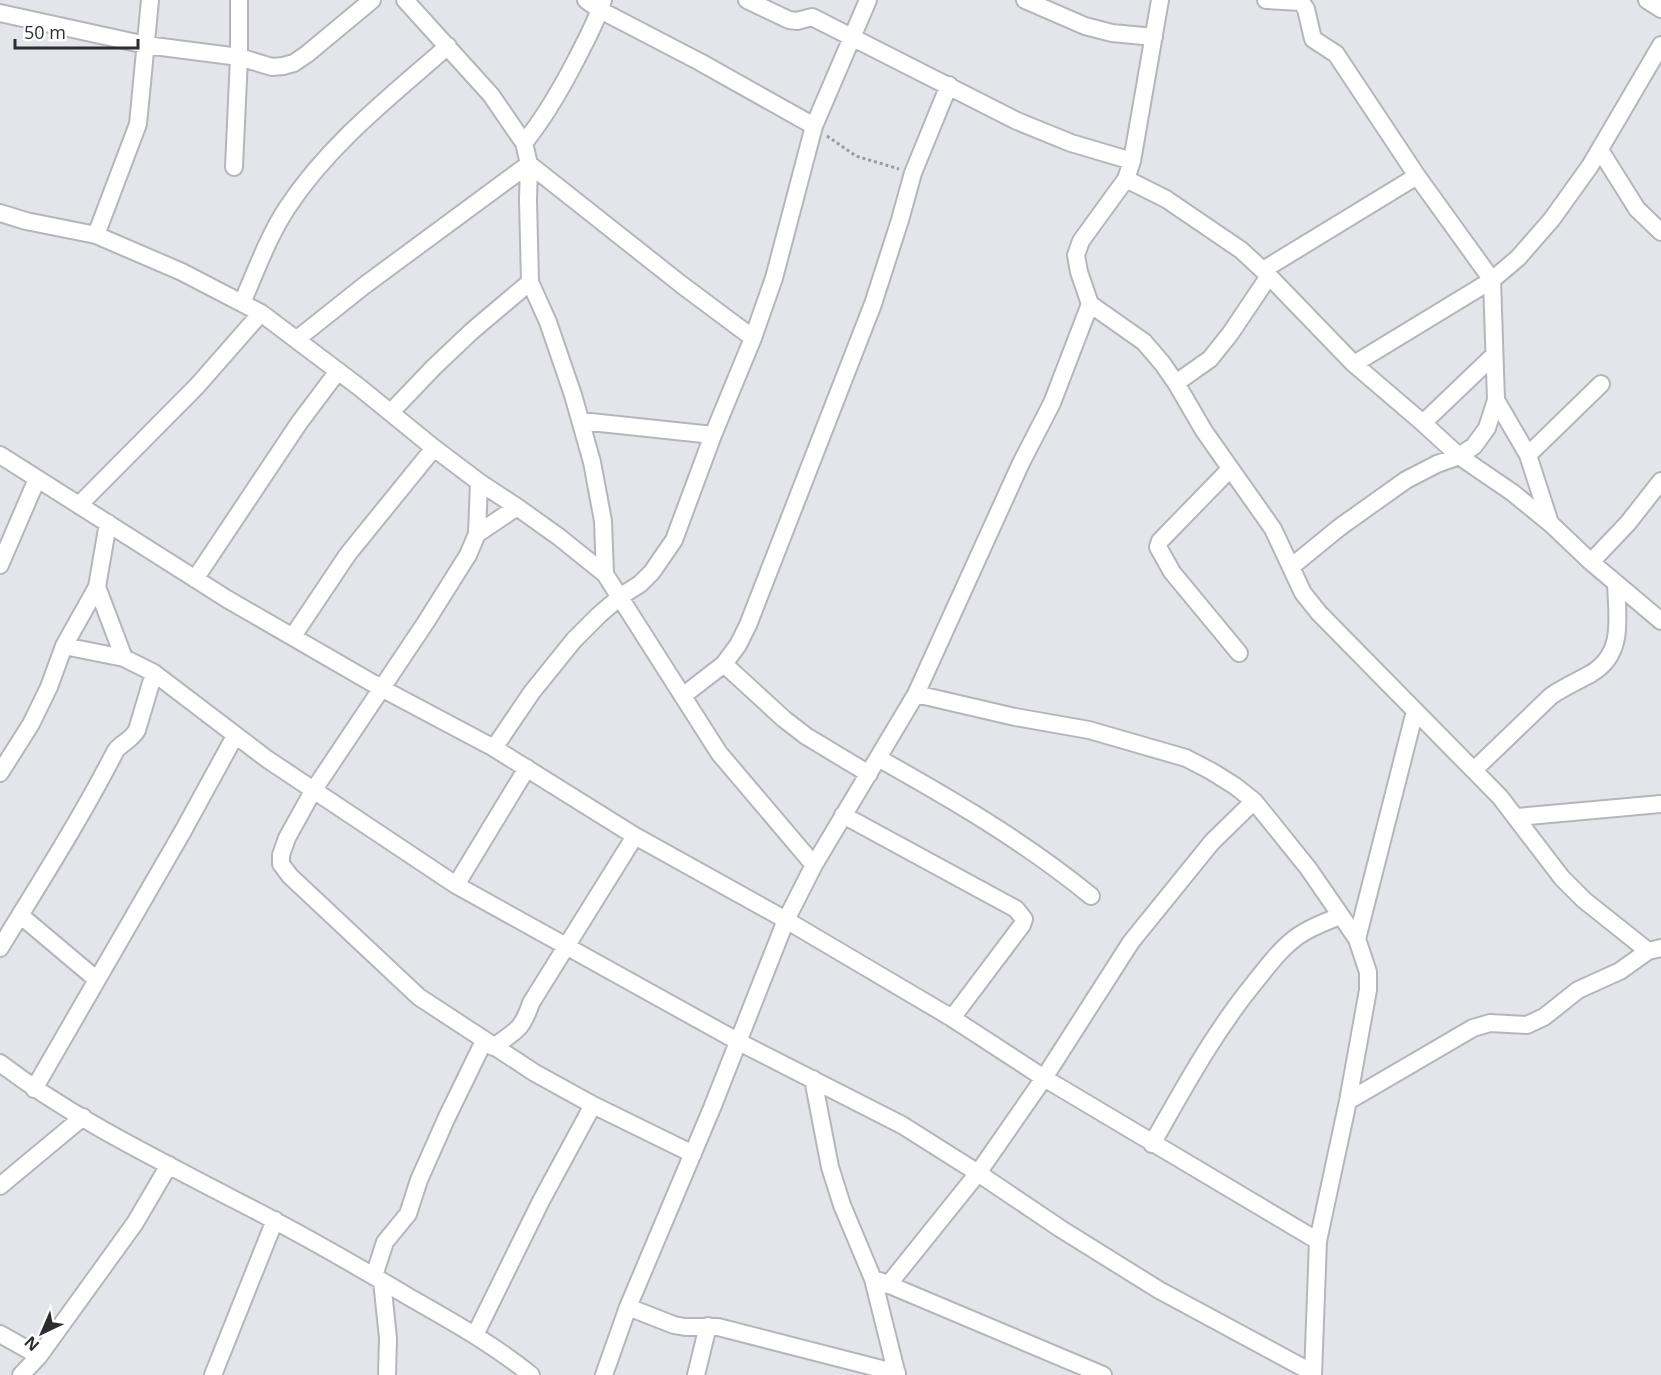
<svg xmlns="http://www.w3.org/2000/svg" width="1661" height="1375" viewBox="0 0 1661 1375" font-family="'Open Sans',sans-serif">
  <rect width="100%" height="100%" fill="#e4e5eb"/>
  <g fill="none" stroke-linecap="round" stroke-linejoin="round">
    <!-- street casing -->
    <g stroke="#b5b6bc" stroke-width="20">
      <path id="street" d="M405,0L491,95L524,143L529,164L528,200L530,282L548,322L573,395L592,462L603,521L605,574L719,753L814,865
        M586,0L600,10L700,62L814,126
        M747,0L789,20L797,21L812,17L1017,121L1071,143L1132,161
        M1025,0L1085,26L1112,33L1154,37
        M1266,0L1301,2L1306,9L1313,39L1336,54L1417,176L1492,280L1496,400L1528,455L1550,523
        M1647,0L1661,9
        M0,13L146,45L239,57L272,67L283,66L294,63L307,54L372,0
        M524,143C545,117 561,89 576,60C586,40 597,21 603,0
        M1600,150L1637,209L1661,232
        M234,167L239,57V0
        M1126,179L1166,199L1241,250L1269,276L1354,364L1423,423L1459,456L1513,493L1551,524L1591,562L1661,621
        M0,213L26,221L96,235L182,272L261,313L359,387L434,448L479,482L517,507L559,537L605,574
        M96,235L138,124L150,0
        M1263,270L1417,176
        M242,303C256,271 268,237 287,208C329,144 391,96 448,46
        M1090,304L1144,342L1162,363L1176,383L1204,431L1273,529L1303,593L1319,613L1500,797L1562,878L1584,900L1648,951
        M297,339L365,285L529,164L682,285L753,338
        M1354,364L1492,280L1518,258L1552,219L1590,166L1661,45
        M1176,383L1210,359L1230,334L1269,276
        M391,412L434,367L472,331L530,282
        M581,421L713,435
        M1423,423L1493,356
        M0,455L227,599L381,688L494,748L635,836L786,920L952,1018L1044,1078L1318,1241
        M1528,455L1601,384
        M1230,469L1160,541L1158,547L1172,572L1239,653
        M479,482L477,534L468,555L426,622L313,791L287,838L281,855V864L290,876L419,997L535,1073L593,1105L693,1154
        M79,505L197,386L261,313
        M477,534L517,507
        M1591,562L1628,523L1661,481
        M0,565L37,479
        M1291,567L1340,527L1406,480L1437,464L1459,456L1474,446L1487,428L1496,400
        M195,579L299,423L338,371
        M97,587L124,658
        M293,636L348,554L434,448
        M64,646L124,658L154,673L267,759L456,885L739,1042L902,1125L978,1173L1061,1229L1159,1290L1313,1373
        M724,664L784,719L806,736L869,774
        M916,694L1015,717L1089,730L1186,758L1211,771L1235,786L1254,801L1308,868L1357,939L1368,972V990L1348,1101L1318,1241L1313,1375
        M684,695L724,664L738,645L748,625L873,304L900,220L913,173L949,85
        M494,748L532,692L574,640L599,615L621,596L640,584L652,572L674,540L713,435L753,338L774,278L814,126L868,0
        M878,758C953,800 1025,842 1091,896
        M1474,770L1551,696C1564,687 1578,681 1592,673C1625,653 1617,617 1616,583
        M0,773L31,724L49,687L64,646L97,587L108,523
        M843,815L1016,909L1024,919L1022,925L952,1018
        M1517,817L1661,804
        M456,885L527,768
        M20,915L96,979
        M1357,939L1415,711
        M0,948C39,884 80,820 115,752C119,744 131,741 137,730L154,673
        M493,1047C516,1031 522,1030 531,1003L635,836
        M0,1063C72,1118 155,1158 235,1200C294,1230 352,1263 409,1297C451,1321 493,1344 531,1375
        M813,1079L830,1167L842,1205L873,1279L897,1375
        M34,1089L183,831L235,736
        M1348,1101L1473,1028L1490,1023L1527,1025L1544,1017L1578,990L1620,971L1648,951L1661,948
        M1152,1144C1184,1088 1214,1032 1255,982C1268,966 1281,948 1298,936C1311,927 1325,922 1340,916
        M0,1186L83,1117
        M374,1276L385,1242L408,1214L419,1180L447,1117L484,1041
        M382,1281L388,1338L387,1375
        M880,1281L1103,1375
        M888,1285L978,1173L1044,1078L1131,942L1212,842L1254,801
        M628,1307L674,1325L685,1327H718L897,1373
        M0,1334L39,1356
        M475,1335L541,1201L593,1105
        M21,1375L39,1356L135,1223L169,1165
        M213,1375L275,1220
        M604,1375L628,1307L712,1108L786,920L814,865L916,694L1021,463L1052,403L1090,304L1079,272L1076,255L1081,241L1126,179L1132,161L1160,0
        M696,1375L708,1326"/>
    </g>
    <!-- path -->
    <path stroke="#9a9b9f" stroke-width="3" stroke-dasharray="3 3" stroke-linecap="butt" d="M827,136L856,156L899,169"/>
    <!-- street -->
    <use href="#street" stroke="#fff" stroke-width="16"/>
  </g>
  <!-- north arrow -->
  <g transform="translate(42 1333) rotate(224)" stroke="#ffffff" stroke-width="4.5" paint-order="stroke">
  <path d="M0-4.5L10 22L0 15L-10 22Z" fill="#2c2d2f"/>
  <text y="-9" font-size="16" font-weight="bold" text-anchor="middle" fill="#2c2d2f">N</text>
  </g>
  <!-- scale -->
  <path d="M15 39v9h123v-9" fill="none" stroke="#2c2d2f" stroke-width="3"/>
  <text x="24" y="39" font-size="18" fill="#2c2d2f" stroke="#ffffff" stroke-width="4.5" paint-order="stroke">50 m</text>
</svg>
